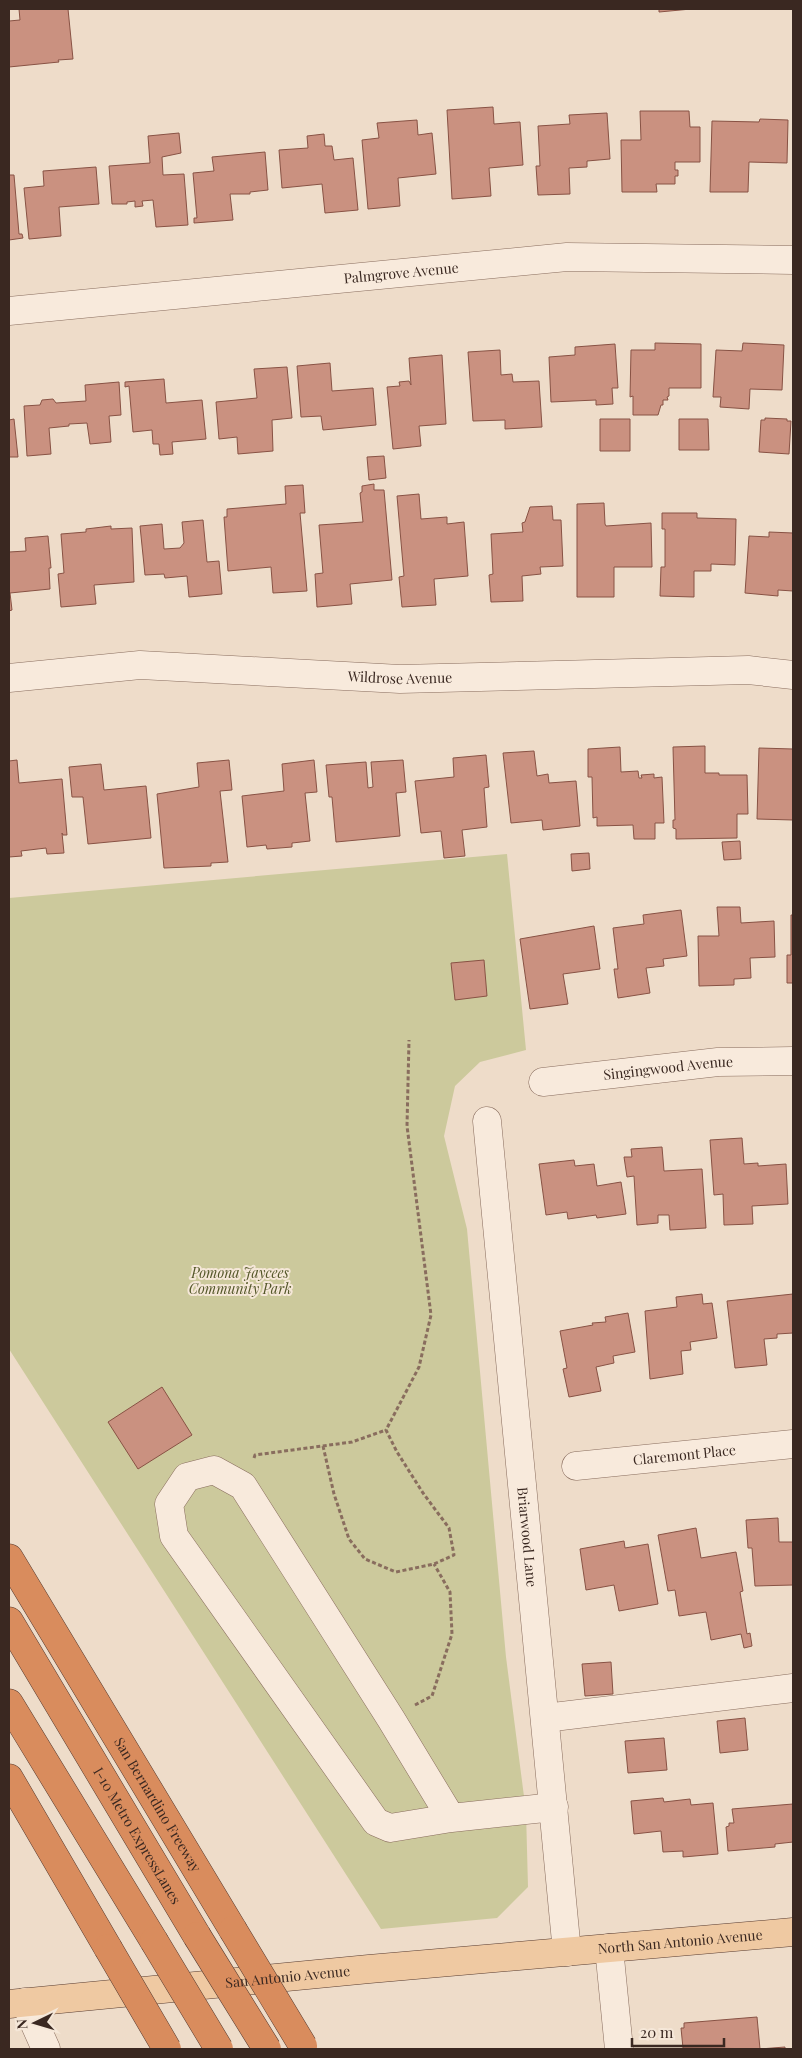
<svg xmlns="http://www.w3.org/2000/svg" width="802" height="2058" viewBox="0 0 802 2058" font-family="'Playfair Display',serif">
  <rect width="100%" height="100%" fill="#eedcc9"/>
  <!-- green -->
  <path fill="#ccc99c" d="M507,854L526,1050L480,1062L455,1086L444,1136L467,1229L506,1657L526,1812L528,1887L497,1918L381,1929L9,1349V898Z"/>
  <!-- building -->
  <path fill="#ca9180" stroke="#885244" d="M19,9H68L73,59L58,60L59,62L9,67V21L20,20Z
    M659,9H691L659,12Z
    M493,107L494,124L520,122L523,165L489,168L491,196L452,199L447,110Z
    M640,111H689L690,127H700V162H675V170H678V176H675V184H656L657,192H622L621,140H641Z
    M607,113L610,159L587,161V167L569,168L570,194L538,195L536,166H540L538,126L570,124L569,115Z
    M760,119L788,120L787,163L749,162L748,192H710L712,121L759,122Z
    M417,120L418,135L432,133L436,174L398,178L400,206L368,209L362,140L379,138L377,123Z
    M179,133L181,153L162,157L163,175L184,174L188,225L156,227L153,200L142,201L143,206L135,207V201L127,202V204H112L109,166L150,163L148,136Z
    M324,134L325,146H332L334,160L353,158L358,210L325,213L322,184L282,188L279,150L308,148L307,136Z
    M265,152L268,190L250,192V194H230L233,220L194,223V218H197L193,173L214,171L212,157Z
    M96,167L99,204L59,207L61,236L29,239L24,188L44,186L43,171Z
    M9,175H14L19,234H22L23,238L9,240Z
    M655,343L701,344V388H669V396L667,397L668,400H663V405H661L658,415H633V396L630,397L631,350H655Z
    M743,343L784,345L782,390L750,389L749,409L720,407L721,397H713L716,350L742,351Z
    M615,344L618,388H612L613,404L596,405V400L551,402L549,357L575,355V347Z
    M500,350L501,375L512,374L513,382L539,381L542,427L505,429V420L473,421L468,352Z
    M442,355L446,424L419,426L421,446L393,449L387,387L400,386L399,382L409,381L411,385L409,358Z
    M330,363L332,391L373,388L376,425L323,430L321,416L301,417L297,366Z
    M287,367L292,418L272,420L273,451L238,454L237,437L219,439L216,402L257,398L254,369Z
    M164,379L166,403L202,400L206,439L172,442L173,454L160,455L159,444H153L152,430L133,432L129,386L125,387V382Z
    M119,382L121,415L109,416L111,442L90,444L87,423L69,424V426L49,428L51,454L27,456L24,406L40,405L42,400L53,399L56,403L86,401L85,385Z
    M765,418L787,419V421H791L789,454L759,452L761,420H765Z
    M14,419L18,457H9V420Z
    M600,419H630V451H600Z
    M679,419H708L709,450H679Z
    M384,456L386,478L369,480L367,457Z
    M374,484V490H384L392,580L350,584L352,604L317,607L315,574L323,573L319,525L363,522L360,493L362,492V486Z
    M303,485L305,513H300L307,591L273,593L271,567L228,571L224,517H227V509L286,504L285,486Z
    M419,494L421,519L447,517V524L464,522L468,576L434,579L436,605L402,607L399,577L404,576L397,496Z
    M604,503L605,524L606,526L651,523L652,567H614V597H577V504Z
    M552,506L553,520H561L563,566L540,567L541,574L522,576L523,601L491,602L489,575L493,574L491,534L523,532L522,523L525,522L530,507Z
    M662,513H697V518L736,519L735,565L711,564V571H694V597L660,596L661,567H665V529H662Z
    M203,520L207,562L219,561L222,594L189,597L187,576L165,578L164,574L145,575L140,526L162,524L164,549L180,548L184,543L182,522Z
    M111,526V529L132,528L134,582L94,585L96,604L61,607L58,574L64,573L61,534L86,532V529Z
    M769,532L793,533V591L778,590V596L745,593L749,536L769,537Z
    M48,536L51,568H49L50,589L10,593L12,610L9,611V552L26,551L25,538Z
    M705,746V773H719V775H747L748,814H737V838L676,839V829L673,828V820H675L673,747Z
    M620,747L621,772L638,771L639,778H642L641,775L654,774V778L662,777L664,823H655V839H634L633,825L597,826V817L593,818L592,777H588V749Z
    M759,748L793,749V820L757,819Z
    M534,751L537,776L548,774L549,783L576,781L580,826L543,830L542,820L511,823L503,753Z
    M486,755L489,787L484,788L487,827L462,830L465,856L444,858L441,831L421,833L415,781L454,777L453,758Z
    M17,760L19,783L62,779L67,835H63L62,833L64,853L47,854L46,848L21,851L22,856L9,857V761Z
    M229,760L232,790L220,791L228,862L211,863V866L164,868L157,794L199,787L197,763Z
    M314,760L317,792L305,793L310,841L292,843V847L267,849L266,845L247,847L242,796L284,791L282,764Z
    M403,760L406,792L396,793L400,836L336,842L332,797H329L326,765L366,762L368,788L373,787L371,762Z
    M101,764L104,790L146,786L151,838L88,844L83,797H72L69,767Z
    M740,841L741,859L724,860L722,842Z
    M589,853L590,869L572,871L571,854Z
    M717,907H740L741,923L774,921L775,957L750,958L751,978L734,979V985L699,986L698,936H719Z
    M681,910L687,956L663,959L664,966L646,968L650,993L618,998L614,969H618L613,928L644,924L643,915Z
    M791,915H793V983H787V955H791Z
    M594,926L600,969L563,974L568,1004L530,1009L520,939Z
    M484,960L487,996L455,1000L451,963Z
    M742,1138L744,1164L758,1163V1166L786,1164L788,1204L752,1206L753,1224L724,1225L723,1194L714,1195L710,1140Z
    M662,1147L664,1171L702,1169L706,1228L670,1230L669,1215H658V1223L637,1225L634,1176L627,1177L624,1157H632L631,1149Z
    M574,1160L575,1166L594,1164L597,1186L621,1182L626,1214L597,1218L596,1215L568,1219L567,1212L546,1215L539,1164Z
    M702,1294L703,1304L712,1303L717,1338L690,1342L691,1350L681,1351L683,1374L650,1379L645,1311L677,1307L676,1297Z
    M793,1294V1333L777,1334V1338L764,1339L767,1365L735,1368L727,1301Z
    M628,1313L635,1352L613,1356L614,1363L596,1367L601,1391L569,1397L563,1369L567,1368L560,1331L593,1325L592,1323L606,1322L605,1317Z
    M162,1387L192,1435L138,1469L108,1422Z
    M778,1518L779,1542H793V1585L755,1586L752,1548H748L746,1520Z
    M696,1528L701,1558L736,1552L743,1591L740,1592L747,1634L750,1633L752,1646L744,1648L741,1634L711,1640L706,1612L679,1616L675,1590L668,1591L658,1535Z
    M624,1541L625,1548L648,1544L658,1604L619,1611L614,1585L586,1590L580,1549Z
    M611,1662L613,1694L585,1696L582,1664Z
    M745,1718L748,1750L720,1753L717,1721Z
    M664,1738L667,1770L628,1773L625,1741Z
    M663,1798L664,1802L690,1799L691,1805L713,1803L718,1854L683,1857V1851L663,1852L661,1831L634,1834L631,1801Z
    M793,1804V1842L775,1844V1847L728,1851L726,1827L729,1826V1823H734L732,1809Z
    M757,2017L760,2049L785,2047V2049L683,2048L681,2028H684V2023Z"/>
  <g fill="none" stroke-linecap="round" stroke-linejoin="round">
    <!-- minor casing -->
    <g stroke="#896d5e" stroke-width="29">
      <g id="minor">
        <path id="s1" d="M9,311L567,257L793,260"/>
        <path id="s2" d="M9,678L140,665L400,679L748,670L793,675"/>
        <path id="s3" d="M543,1082L718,1062L793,1061"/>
        <path id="s4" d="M487,1121L567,1952"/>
        <path id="s5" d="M576,1466L793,1444"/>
        <path d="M545,1718L793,1688"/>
        <path d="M451,1818L391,1719L243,1486L214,1470L187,1477L169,1504L174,1536L376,1822L390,1828L451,1818L554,1807"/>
        <path d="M609,1948L619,2049"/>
        <path d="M25,2002L46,2049"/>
      </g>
    </g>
    <!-- major casing -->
    <g stroke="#583c31" stroke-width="29">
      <g id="major">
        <path id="s6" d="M9,2004L369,1969L793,1932"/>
      </g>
    </g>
    <!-- highway casing -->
    <g stroke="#583c31" stroke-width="29">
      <g id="highway">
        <path id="s7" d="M9,1558L233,1930"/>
        <path id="s8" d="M9,1621L197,1936"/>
        <path d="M9,1703L154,1941"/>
        <path d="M9,1778L108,1948"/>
      </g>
    </g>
    <!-- path -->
    <path stroke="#896d5e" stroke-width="3" stroke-dasharray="4 2.5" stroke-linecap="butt" d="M323,1446L334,1494L349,1539L365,1559L396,1572L434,1564L454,1555L449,1528L423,1493L397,1452L386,1430L419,1367L431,1315L407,1126L409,1040
      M254,1458L255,1455L352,1442L386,1430
      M415,1705L432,1696L452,1634L450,1592L434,1564"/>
    <!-- minor -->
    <use href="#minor" stroke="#f8eadc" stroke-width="28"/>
    <!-- major -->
    <use href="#major" stroke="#efc9a2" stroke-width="28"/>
    <!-- highway -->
    <use href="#highway" stroke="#d98c5d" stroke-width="28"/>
    <!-- highway-bridge casing -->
    <g stroke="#583c31" stroke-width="29" stroke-linecap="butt">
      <path id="highway-bridge" d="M233,1930L303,2046
        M197,1936L267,2049
        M154,1941L219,2049
        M108,1948L167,2049"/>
    </g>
    <!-- highway-bridge -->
    <use href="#highway-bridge" stroke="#d98c5d" stroke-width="28"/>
  </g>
  <g text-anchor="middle" stroke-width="4" stroke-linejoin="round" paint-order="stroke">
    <!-- street labels -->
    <g font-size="14" fill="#3a2821" stroke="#f5e7d8">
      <text dy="5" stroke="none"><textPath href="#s1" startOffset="394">Palmgrove Avenue</textPath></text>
      <text dy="5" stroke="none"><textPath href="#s2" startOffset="392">Wildrose Avenue</textPath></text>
      <text dy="5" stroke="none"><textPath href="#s3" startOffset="126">Singingwood Avenue</textPath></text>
      <text dy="5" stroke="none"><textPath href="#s5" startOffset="109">Claremont Place</textPath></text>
      <text dy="5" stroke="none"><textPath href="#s4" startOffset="418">Briarwood Lane</textPath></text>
      <text dy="5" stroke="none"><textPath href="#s7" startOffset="288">San Bernardino Freeway</textPath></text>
      <text dy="5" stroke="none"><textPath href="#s8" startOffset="250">I-10 Metro ExpressLanes</textPath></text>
      <text dy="5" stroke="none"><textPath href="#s6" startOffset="674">North San Antonio Avenue</textPath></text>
      <text dy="5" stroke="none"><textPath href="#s6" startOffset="280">San Antonio Avenue</textPath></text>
    </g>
    <!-- park labels -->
    <g font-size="14" font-style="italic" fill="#535628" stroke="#f5e7d8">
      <text x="240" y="1278">Pomona Jaycees<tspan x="240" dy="16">Community Park</tspan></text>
    </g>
  </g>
  <!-- border -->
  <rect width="802" height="2058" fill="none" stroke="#3a2821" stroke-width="20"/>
  <!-- north arrow -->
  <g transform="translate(35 2023) rotate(265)" stroke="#f5e7d8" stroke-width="4" paint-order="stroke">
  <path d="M0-4L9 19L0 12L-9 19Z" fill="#3a2821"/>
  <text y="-8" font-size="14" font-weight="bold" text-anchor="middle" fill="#3a2821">N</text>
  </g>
  <!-- scale -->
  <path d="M632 2038v8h92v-8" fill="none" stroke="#3a2821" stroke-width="2.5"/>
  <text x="640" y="2038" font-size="15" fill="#3a2821" stroke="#f5e7d8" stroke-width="4" paint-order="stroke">20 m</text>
</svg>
